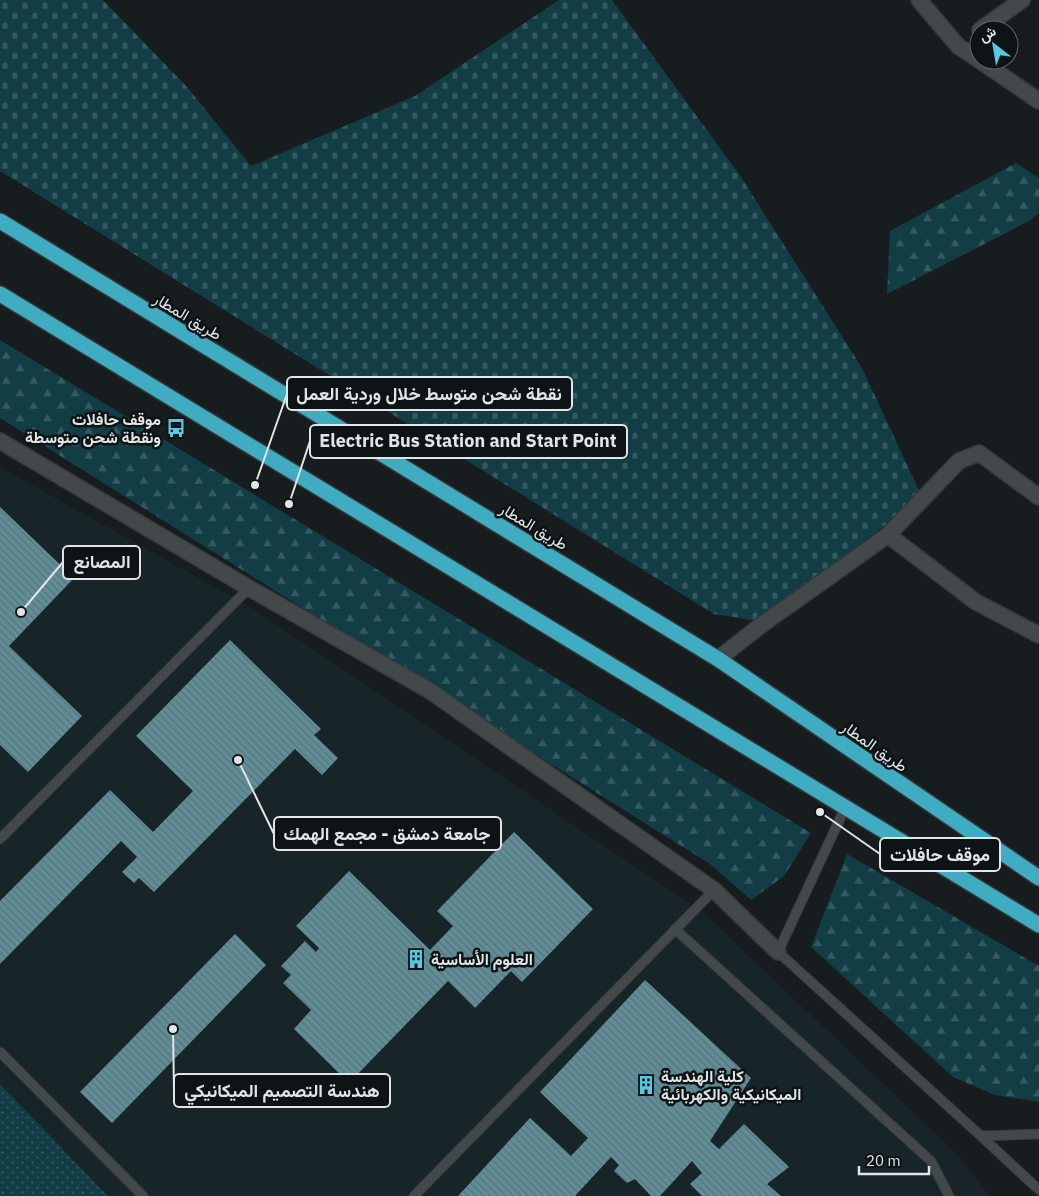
<svg xmlns="http://www.w3.org/2000/svg" width="1039" height="1196" viewBox="0 0 1039 1196" font-family="'IBM Plex Sans',Vazirmatn,sans-serif">
  <defs>
    <pattern id="forest-firs" width="22" height="20" patternUnits="userSpaceOnUse" patternTransform="scale(1.25)"><rect width="22" height="20" fill="#133d45"/><path d="M5 1l3.5 6h-7zM16 11l3.5 6h-7z" fill="#355960"/></pattern>
    <pattern id="cemetery-stones" width="16" height="16" patternUnits="userSpaceOnUse" patternTransform="scale(1.25)"><rect width="16" height="16" fill="#133d45"/><path d="M2 7V4a2 2 0 0 1 4 0v3zM10 15v-3a2 2 0 0 1 4 0v3z" fill="#355960"/></pattern>
    <pattern id="park-dots" width="8" height="8" patternUnits="userSpaceOnUse" patternTransform="scale(1.25)"><rect width="8" height="8" fill="#133d45"/><path d="M2 2h.1M6 6h.1" fill="none" stroke="#355960" stroke-width="1.8" stroke-linecap="round"/></pattern>
    <pattern id="building-back-hatch" width="6" height="6" patternUnits="userSpaceOnUse" patternTransform="scale(1.25)"><rect width="6" height="6" fill="#618d97"/><path d="M-1 5l2 2M0 0l6 6M5-1l2 2" fill="none" stroke="#57747a"/></pattern>
  </defs>
  <rect width="100%" height="100%" fill="#171c1e"/>
  <!-- built -->
  <path fill="#182528" d="M0,467L249,606L704,913L960,1157L990,1196H0Z"/>
  <!-- forest -->
  <path fill="url(#forest-firs)" d="M1016,163L1039,178V213L1029,221L887,294L890,231Z
    M0,340L811,833L784,876L751,900L710,864L0,418Z
    M847,854L1039,966V1102L995,1095L953,1077L811,947Z"/>
  <!-- cemetery -->
  <path fill="url(#cemetery-stones)" d="M0,0H103L187,87L251,166L415,96L559,0H612L741,177L862,368L922,497L758,621L714,614L0,171Z"/>
  <!-- park -->
  <path fill="url(#park-dots)" d="M0,1084L108,1196H0Z"/>
  <!-- building -->
  <path fill="url(#building-back-hatch)" d="M0,507L74,578L9,646L82,716L28,772L0,745Z
    M230,640L321,729L314,735L338,758L322,775L295,749L154,892L139,878L134,883L122,872L137,857L121,841L0,964V901L110,790L153,832L193,791L136,736Z
    M514,832L593,909L522,982L511,971L475,1008L448,981L349,1083L294,1029L311,1010L283,983L291,975L281,966L305,941L316,952L319,948L296,926L349,871L430,950L453,926L437,911Z
    M235,934L266,965L112,1123L80,1092Z
    M645,980L751,1078L710,1141L719,1149L744,1124L789,1167L767,1184L781,1196H702L690,1184L702,1173L692,1161L660,1196H651L635,1179L627,1183L614,1171L619,1165L611,1157L575,1196H458L530,1118L571,1156L588,1138L540,1092Z"/>
  <g fill="none" stroke-linecap="round" stroke-linejoin="round">
    <!-- lane casing -->
    <g stroke="#353839" stroke-width="11">
      <path id="lane" d="M845,808L778,952L981,1136
        M0,839L249,588
        M675,929L931,1161L949,1196
        M0,1052L143,1196
        M1039,1134L981,1136L1039,1190
        M414,1196L714,890"/>
    </g>
    <!-- street casing -->
    <g stroke="#353839" stroke-width="18">
      <path id="street" d="M919,0L958,46L979,60
        M980,30L1022,0
        M979,60L1039,101
        M0,441L249,588L430,691L714,890L778,952
        M888,535L976,602L1039,635
        M718,659L760,626L888,535L959,461L979,453L1039,497"/>
    </g>
    <!-- highway casing -->
    <g stroke="#353839" stroke-width="18">
      <path id="highway" d="M0,221L718,659L1039,878
        M0,294L1039,925"/>
    </g>
    <!-- lane -->
    <use href="#lane" stroke="#43494a" stroke-width="9"/>
    <!-- street -->
    <use href="#street" stroke="#43494a" stroke-width="15"/>
    <!-- highway -->
    <use href="#highway" stroke="#3facc2" stroke-width="15"/>
  </g>
  <!-- icons -->
  <defs>
    <g id="bus-bare" transform="scale(1.5)"><path d="M-5-6H5V4H4V6H2V4H-2V6H-4V4H-5ZM-3.5-4V0h7V-4ZM-3.5 1.2v1.5H-2V1.2ZM2 1.2v1.5H3.5V1.2Z" fill="#56c9e1" stroke="#0e1315" stroke-width="2.5" paint-order="stroke"/></g>
    <g id="building-bare" transform="scale(1.5)"><path d="M-4-6H4V6H1V3H-1V6H-4ZM-2.5-4.3h1.7v1.8h-1.7ZM.8-4.3h1.7v1.8H.8ZM-2.5-1h1.7V.8h-1.7ZM.8-1h1.7V.8H.8Z" fill="#56c9e1" stroke="#0e1315" stroke-width="2.5" paint-order="stroke"/></g>
  </defs>
  <g fill-rule="evenodd">
    <use href="#bus-bare" x="176" y="428"/>
    <use href="#building-bare" x="416" y="959"/>
    <use href="#building-bare" x="646" y="1085"/>
  </g>
  <g text-anchor="middle" stroke-width="5" stroke-linejoin="round" paint-order="stroke">
    <!-- street labels -->
    <g font-size="16" fill="#e1e5e6" stroke="#0e1315">
      <text transform="translate(188 316) rotate(31)" y="6">طريق المطار</text>
      <text transform="translate(534 526) rotate(31)" y="6">طريق المطار</text>
      <text transform="translate(875 746) rotate(35)" y="6">طريق المطار</text>
    </g>
    <!-- poi labels -->
    <g font-size="16" font-weight="bold" fill="#e1e5e6" stroke="#0e1315" text-anchor="start">
      <text x="161" y="425" text-anchor="end">موقف حافلات<tspan x="161" dy="18">ونقطة شحن متوسطة</tspan></text>
      <text x="431" y="965">العلوم الأساسية</text>
      <text x="661" y="1082">كلية الهندسة<tspan x="661" dy="18">الميكانيكية والكهربائية</tspan></text>
    </g>
  </g>
  <!-- callouts -->
  <path fill="none" stroke="#e1e5e6" stroke-width="2" d="M255 485L287 394M289 504L310 441M21 612L63 562M238 760L274 834M820 812L880 854M173 1029L174 1091"/>
  <g fill="#e1e5e6" stroke="#0e1315" stroke-width="2">
    <circle cx="255" cy="485" r="5"/>
    <circle cx="289" cy="504" r="5"/>
    <circle cx="21" cy="612" r="5"/>
    <circle cx="238" cy="760" r="5"/>
    <circle cx="820" cy="812" r="5"/>
    <circle cx="173" cy="1029" r="5"/>
  </g>
  <g fill="#0e1315" stroke="#e1e5e6" stroke-width="2">
    <rect x="287" y="377" width="285" height="33" rx="5"/>
    <rect x="310" y="425" width="317" height="33" rx="5"/>
    <rect x="63" y="546" width="77" height="33" rx="5"/>
    <rect x="274" y="817" width="227" height="33" rx="5"/>
    <rect x="880" y="838" width="120" height="33" rx="5"/>
    <rect x="174" y="1074" width="216" height="33" rx="5"/>
  </g>
  <g font-size="18" text-anchor="middle" font-weight="bold" fill="#e1e5e6">
    <text x="429" y="400">نقطة شحن متوسط خلال وردية العمل</text>
    <text x="468" y="447">Electric Bus Station and Start Point</text>
    <text x="102" y="568">المصانع</text>
    <text x="387" y="840">جامعة دمشق - مجمع الهمك</text>
    <text x="940" y="861">موقف حافلات</text>
    <text x="282" y="1097">هندسة التصميم الميكانيكي</text>
  </g>
  <!-- north arrow -->
  <g transform="translate(994 45) rotate(329)"><circle r="24" fill="#0e1315" stroke="#626769"/>
  <path d="M0-4L9 19L0 12L-9 19Z" fill="#56c9e1"/>
  <text y="-8" font-size="14" font-weight="bold" text-anchor="middle" fill="#e1e5e6">ش</text>
  </g>
  <!-- scale -->
  <path d="M859 1166v8h70v-8" fill="none" stroke="#e1e5e6" stroke-width="2.5"/>
  <text x="866" y="1166" font-size="15" fill="#e1e5e6" stroke="#0e1315" stroke-width="4" paint-order="stroke">20 m</text>
</svg>
